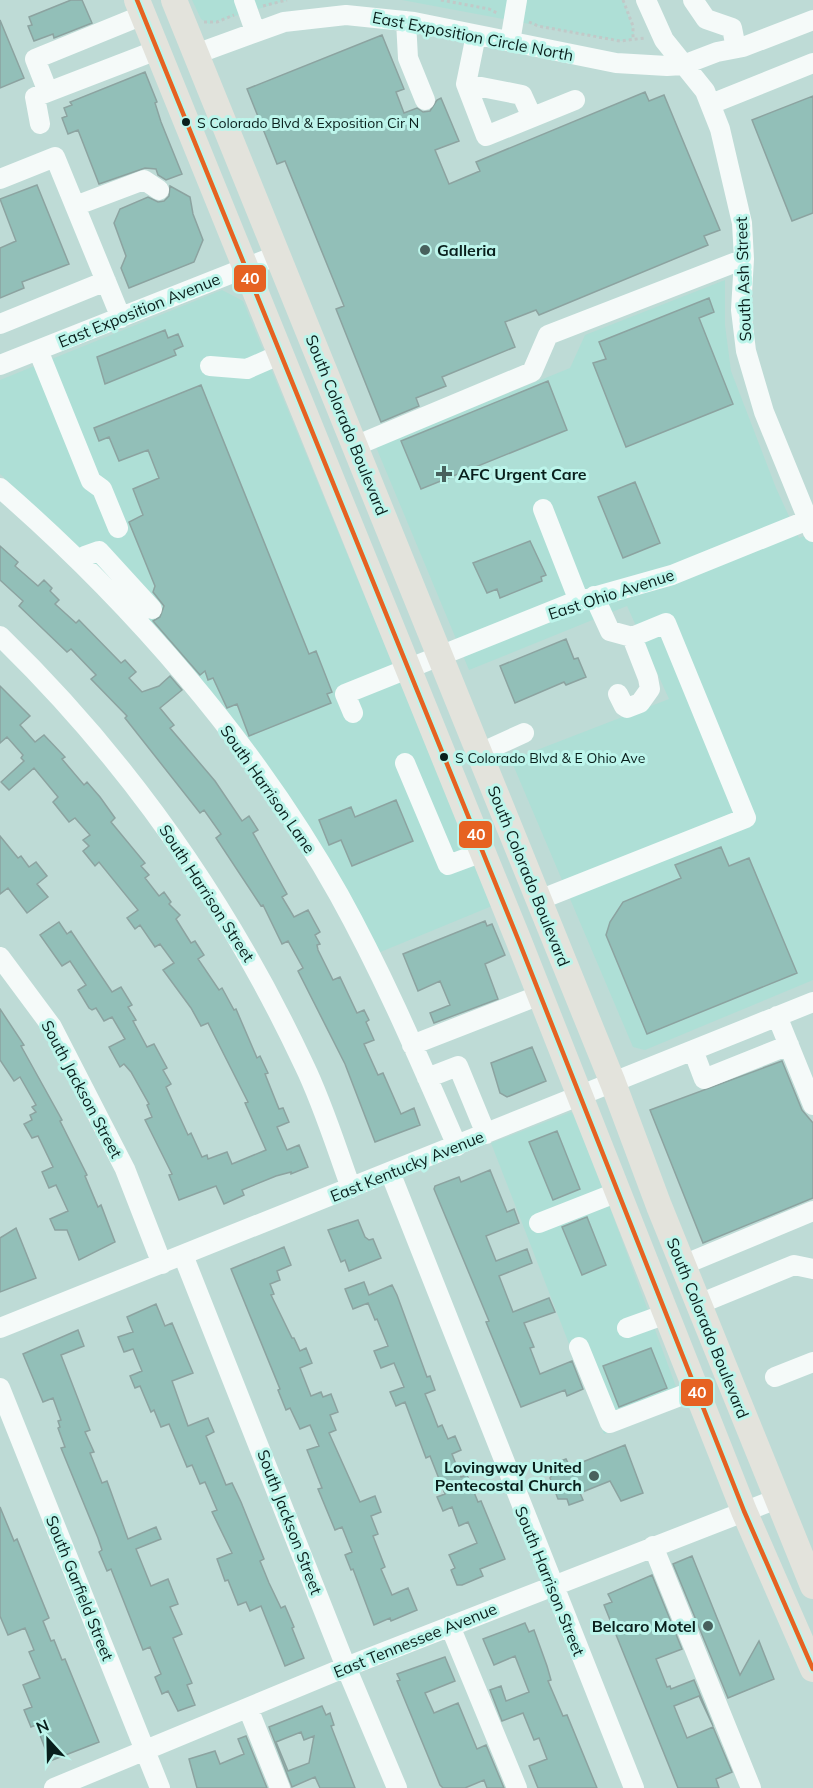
<svg xmlns="http://www.w3.org/2000/svg" width="813" height="1788" viewBox="0 0 813 1788" font-family="Mulish,sans-serif">
  <rect width="100%" height="100%" fill="#bedbd6"/>
  <!-- built -->
  <path fill="#aedfd6" d="M192,0H287L209,24L201,19Z
    M402,0H623L634,34L631,40L620,41Z
    M725,280V325L731,371L776,488L799,538L813,533V980L645,1050L633,1047L511,760L669,699L627,606L469,670L376,447L570,368L585,335Z
    M222,290L243,301L492,906L378,953L335,876L47,518L0,474V380Z
    M571,1112L577,1118L682,1403L604,1434L491,1143Z"/>
  <!-- building -->
  <path fill="#92bfb8" stroke="#8ca3a0" stroke-width="1.5" fill-rule="evenodd" d="M71,0H82L92,23L54,38L53,34L34,41L28,26L32,25L29,17Z
    M0,20L24,78L0,88Z
    M382,35L404,89L396,92L404,113L417,108L423,112L430,111L437,100L441,98L459,141L435,150L449,184L480,171L476,162L645,92L649,101L664,95L720,230L704,236L708,245L539,315L536,310L505,322L515,347L442,377L446,386L416,398L419,406L381,422L336,309L344,306L285,161L277,164L247,89Z
    M145,72L157,102L155,103L161,122L182,174L166,180L158,175L156,169L145,168L99,184L78,130L68,134L62,118L67,116L64,108L72,105L70,102Z
    M813,96V213L792,221L752,120Z
    M37,185L69,264L22,282L24,288L0,298V248L16,241L0,199Z
    M170,186L190,197L193,214L203,240L194,262L129,288L121,268L126,256L114,223L120,209L148,197L158,202L164,201L169,196Z
    M709,298L714,312L699,318L733,404L626,447L593,363L606,359L599,342Z
    M165,330L168,338L178,334L183,346L174,350L176,355L105,384L97,357Z
    M548,381L567,430L421,489L401,441Z
    M201,385L309,654L316,651L332,692L327,694L331,703L249,736L237,704L227,708L213,678L208,680L205,671L200,675L153,621L160,617L164,606L153,592L155,586L129,522L143,515L133,489L159,478L148,450L119,461L109,437L99,441L94,428Z
    M635,482L660,543L623,558L598,497Z
    M530,541L546,575L541,577L542,581L500,598L497,589L487,593L473,563Z
    M0,546L18,562L15,566L38,586L44,580L52,588L50,591L59,600L55,604L76,623L79,620L121,663L125,660L136,672L129,678L142,692L159,686L170,676L182,690L160,708L174,725L170,728L215,781L242,821L249,816L258,830L253,833L287,894L282,897L294,917L308,910L320,932L315,935L320,944L317,945L318,950L333,980L340,977L357,1013L364,1010L369,1020L366,1022L374,1040L364,1044L378,1075L383,1073L401,1114L414,1108L420,1125L375,1142L345,1064L298,971L303,968L288,941L282,944L263,905L261,906L216,838L221,834L204,810L200,813L125,718L127,716L91,679L96,675L71,649L67,652L19,606L23,601L0,580Z
    M566,639L574,659L578,658L586,677L566,685L564,682L515,703L500,666Z
    M0,686L30,716L20,725L35,742L44,735L65,757L62,759L84,785L87,782L100,797L115,818L111,822L145,863L141,866L149,875L145,878L159,896L164,892L171,902L169,904L180,915L176,919L191,943L195,941L204,955L198,959L219,990L222,988L234,1010L236,1009L257,1058L260,1056L268,1073L265,1074L279,1109L283,1108L289,1122L277,1127L287,1150L299,1145L308,1167L291,1174V1172L276,1176L242,1190L244,1195L224,1204L216,1186L179,1200L169,1175L172,1174L145,1120L152,1117L147,1105L149,1104L131,1072L124,1064L120,1067L109,1047L125,1039L112,1017L104,1021L96,1008L92,1010L89,1008L78,990L86,985L70,961L62,966L40,935L59,922L67,934L71,931L112,992L121,987L132,1005L128,1007L136,1020L133,1021L147,1047L154,1044L167,1068L163,1070L171,1084L166,1087L188,1135L191,1133L202,1157L207,1155L208,1159L227,1152L232,1164L266,1150L245,1103L248,1102L208,1023L201,1026L191,1008L163,970L174,963L160,944L155,947L140,925L135,929L127,918L138,910L99,862L95,866L83,851L89,846L83,840L90,835L75,818L69,822L53,802L58,797L34,768L9,790L1,782L24,761L21,758L23,755L7,737L0,743Z
    M396,800L413,841L352,866L341,840L329,845L319,820L351,807L355,817Z
    M0,836L18,858L21,856L29,867L36,862L47,876L37,884L48,897L27,913L8,888L0,894Z
    M721,847L729,866L749,858L797,973L647,1034L606,935L610,922L623,902L681,878L675,865Z
    M485,921L487,926L492,924L505,955L485,964L498,999L434,1023L430,1013L450,1005L440,981L418,991L403,954Z
    M0,1009L24,1045L21,1046L62,1120L60,1121L87,1175L85,1176L98,1207L101,1205L115,1242L79,1260L67,1230H55L50,1219L68,1211L56,1185L49,1188L42,1172L53,1167L38,1136L32,1138L24,1124L32,1120L30,1115L36,1112L32,1107L36,1105L20,1077L14,1081L0,1060Z
    M532,1047L546,1081L507,1097L500,1093L491,1063Z
    M782,1061L802,1110L813,1123V1198L703,1243L650,1110Z
    M557,1131L580,1189L553,1200L529,1142Z
    M490,1170L507,1212L514,1209L519,1223L486,1236L496,1261L527,1249L532,1263L499,1276L513,1312L549,1298L555,1312L524,1323L534,1347L530,1348L540,1374L572,1361L583,1389L567,1396L565,1390L521,1407L486,1322L489,1321L434,1189L435,1186L459,1177L461,1182Z
    M587,1217L606,1265L582,1275L562,1227Z
    M358,1220L365,1237L369,1240L373,1239L381,1258L349,1271L345,1260L341,1262L328,1230Z
    M16,1228L36,1278L0,1292V1238Z
    M284,1247L291,1265L277,1271L280,1280L270,1284L274,1294L271,1295L292,1338H294L300,1351L306,1348L312,1363L300,1368L311,1396L321,1392L323,1397L331,1394L338,1412L330,1415L336,1430L329,1433L360,1502L375,1496L381,1512L371,1516L378,1534L373,1536L385,1567L381,1569L392,1595L408,1588L417,1610L391,1621L390,1618L374,1625L353,1569L351,1570L345,1555L352,1552L342,1527L335,1530L318,1489L322,1488L307,1450L319,1446L310,1425L300,1429L290,1408L286,1410L278,1390L280,1389L231,1269Z
    M364,1282L369,1295L392,1285L397,1295L427,1377L430,1376L435,1390L425,1394L430,1406L438,1427L442,1425L448,1439L455,1436L461,1450L452,1454L461,1477L467,1475L478,1502L481,1501L505,1559L480,1569L483,1576L462,1585H457L451,1570L455,1568L449,1555L477,1543L468,1522L459,1526L452,1507L443,1511L437,1497L445,1494L430,1456L426,1458L405,1402L396,1406L390,1392L404,1387L394,1363L381,1368L374,1351L388,1346L377,1319L375,1320L368,1303L353,1309L345,1289Z
    M156,1304L165,1326L172,1323L193,1373L172,1381L188,1426L208,1418L214,1432L206,1436L226,1485L232,1483L241,1502L264,1559L260,1561L269,1583L281,1608L285,1606L294,1627L292,1628L304,1658L285,1666L261,1606L250,1611L246,1602L238,1605L228,1580L225,1581L217,1559L232,1553L212,1512L217,1510L205,1482L200,1484L192,1465L187,1467L169,1424L161,1427L154,1410L151,1412L140,1386L135,1388L130,1376L142,1371L133,1349L124,1352L118,1337L133,1332L127,1317Z
    M78,1330L84,1346L61,1355L90,1430L85,1432L94,1452L90,1453L102,1483L107,1481L128,1539L156,1527L161,1539L136,1549L151,1586L168,1579L178,1604L170,1607L182,1634L173,1638L192,1683L187,1685L195,1705L178,1711L168,1691L162,1694L155,1677L161,1674L150,1647L143,1650L111,1569L107,1571L99,1552L102,1550L98,1538L61,1448L65,1447L58,1428L60,1427L58,1421L61,1420L53,1398L43,1402L23,1354Z
    M651,1348L667,1388L619,1407L603,1366Z
    M625,1445L643,1493L621,1501L610,1481L580,1493L583,1500L569,1505L567,1499H558L550,1478L554,1473L550,1465L566,1459L570,1467Z
    M0,1507L14,1541L17,1539L49,1618L43,1621L51,1641L54,1640L62,1660L65,1659L99,1742L50,1761L36,1725L31,1727L24,1710L32,1707L23,1685L40,1678L29,1652L34,1650L25,1628L8,1635L0,1616Z
    M692,1556L740,1675L759,1641L774,1679L728,1698L673,1564Z
    M652,1575L682,1649L656,1659L667,1687L670,1686L671,1689L694,1680L713,1726L699,1696L674,1706L687,1738L713,1727L732,1772L716,1779L719,1788H678L604,1605L612,1602L608,1594Z
    M525,1623L529,1632L534,1630L547,1666L551,1680L548,1681L563,1716L567,1715L597,1788H538L529,1766L547,1759L539,1738L534,1740L523,1713L502,1721L490,1690L501,1686L506,1701L529,1692L515,1656L494,1665L483,1639Z
    M445,1657L455,1681L425,1693L434,1713L458,1703L477,1749L486,1745L504,1788H487L484,1780L465,1788H443L440,1785L397,1681L400,1680L397,1674Z
    M322,1706L326,1715L330,1713L334,1725L331,1726L355,1788H320L315,1777L292,1787L269,1727ZM301,1732L304,1740L314,1736L309,1763L288,1771L276,1742Z
    M246,1736L267,1788H197L189,1759L215,1751L220,1764L244,1754L238,1739Z"/>
  <g fill="none" stroke-linecap="round" stroke-linejoin="round">
    <!-- path -->
    <path stroke="#c1c9c8" stroke-width="3" stroke-dasharray="3 3" stroke-linecap="butt" d="M441,0L489,9L497,13
      M623,0L633,26V38
      M263,6L287,0
      M204,22H217L234,15
      M529,22L538,26L620,41L645,38"/>
    <!-- minor -->
    <path stroke="#f5faf9" stroke-width="20" d="M244,0L255,31
      M646,0L664,40L705,91L720,129L742,223L744,259L741,310L746,351L764,412L813,532
      M693,0L706,19L732,28L736,48
      M406,21L408,58L425,100
      M476,35L466,84L522,95L532,117
      M510,42L517,0
      M196,54L284,22L346,15L414,22L616,63L667,66L683,65L717,52L743,47L813,20
      M466,84L486,136L575,100
      M48,92L35,59L143,15
      M711,104L813,63
      M40,124L35,97L157,50
      M0,179L55,157L121,318
      M75,206L144,180L159,190
      M0,324L106,281
      M38,350L91,481L102,489L118,528
      M0,365L278,255
      M210,366L247,369L281,354
      M355,446L532,372L548,335L744,259
      M0,488C131,602 254,743 339,895C384,976 420,1061 457,1146
      M543,509L579,601
      M80,562L85,556L99,551L152,609
      M0,636C127,759 229,905 304,1065C323,1104 336,1147 351,1188
      M618,694L624,706L627,708L640,703L650,689L648,678L632,637
      M353,713L345,694L569,604L672,575L813,518
      M480,753L524,733
      M405,763L448,865L483,852
      M539,900L746,818L666,623L632,637L610,631L594,596
      M0,957L52,1027L125,1169L162,1264
      M777,1016L813,1105
      M412,1045L540,995
      M693,1050L704,1079L789,1045
      M427,1078L458,1066L486,1134
      M390,1172L634,1788
      M539,1223L618,1192
      M183,1255L346,1667L397,1788
      M683,1265L813,1211
      M699,1304L794,1265L813,1269
      M0,1328L813,1002
      M627,1328L666,1314
      M579,1347L610,1423L696,1390
      M775,1377L813,1362
      M0,1388L160,1788
      M653,1546L751,1788
      M450,1626L517,1788
      M248,1708L280,1788
      M54,1788L346,1667L777,1499"/>
    <!-- major -->
    <path stroke="#e3e3dc" stroke-width="26" d="M137,0L518,939L744,1511L813,1669
      M174,0L613,1083L659,1206L813,1586"/>
    <!-- bus-1 casing -->
    <g stroke="#bdf5eb" stroke-width="9">
      <path id="bus-1" d="M137,0L518,939L744,1511L813,1669"/>
    </g>
    <!-- bus-1 -->
    <use href="#bus-1" stroke="#e66222" stroke-width="4.5"/>
  </g>
  <!-- markers -->
  <g fill="#091f1c" stroke="#bdf5eb" stroke-width="2">
    <circle cx="186" cy="122" r="5"/>
    <circle cx="444" cy="757" r="5"/>
  </g>
  <g fill="#48615d" stroke="#bdf5eb" stroke-width="2">
    <circle cx="425" cy="250" r="6"/>
    <path d="M441 465h6v6h6v6h-6v6h-6v-6h-6v-6h6z"/>
    <circle cx="594" cy="1476" r="6"/>
    <circle cx="708" cy="1626" r="6"/>
  </g>
  <g text-anchor="middle" stroke-width="6" stroke-linejoin="round" paint-order="stroke">
    <!-- bus labels -->
    <g font-size="14" fill="#091f1c" stroke="#bdf5eb" text-anchor="start">
      <text x="197" y="128">S Colorado Blvd &amp; Exposition Cir N</text>
      <text x="455" y="763">S Colorado Blvd &amp; E Ohio Ave</text>
    </g>
    <!-- street labels -->
    <g font-size="16" fill="#091f1c" stroke="#bdf5eb">
      <text transform="translate(473 36) rotate(11)" y="6">East Exposition Circle North</text>
      <text transform="translate(743 279) rotate(-92)" y="6">South Ash Street</text>
      <text transform="translate(139 310) rotate(-22)" y="6">East Exposition Avenue</text>
      <text transform="translate(347 425) rotate(68)" y="6">South Colorado Boulevard</text>
      <text transform="translate(611 594) rotate(-18)" y="6">East Ohio Avenue</text>
      <text transform="translate(268 789) rotate(55)" y="6">South Harrison Lane</text>
      <text transform="translate(529 876) rotate(68)" y="6">South Colorado Boulevard</text>
      <text transform="translate(207 893) rotate(57)" y="6">South Harrison Street</text>
      <text transform="translate(82 1089) rotate(62)" y="6">South Jackson Street</text>
      <text transform="translate(407 1166) rotate(-22)" y="6">East Kentucky Avenue</text>
      <text transform="translate(708 1328) rotate(68)" y="6">South Colorado Boulevard</text>
      <text transform="translate(290 1522) rotate(69)" y="6">South Jackson Street</text>
      <text transform="translate(550 1581) rotate(68)" y="6">South Harrison Street</text>
      <text transform="translate(80 1588) rotate(68)" y="6">South Garfield Street</text>
      <text transform="translate(415 1640) rotate(-22)" y="6">East Tennessee Avenue</text>
    </g>
    <!-- poi labels -->
    <g font-size="16" font-weight="bold" fill="#091f1c" stroke="#bdf5eb" text-anchor="start">
      <text x="437" y="256">Galleria</text>
      <text x="458" y="480">AFC Urgent Care</text>
      <text x="582" y="1473" text-anchor="end">Lovingway United<tspan x="582" dy="18">Pentecostal Church</tspan></text>
      <text x="696" y="1632" text-anchor="end">Belcaro Motel</text>
    </g>
  </g>
  <g stroke="#bdf5eb" stroke-width="2">
    <rect x="233" y="264" width="34" height="29" rx="6" fill="#e66222"/>
    <rect x="458" y="820" width="35" height="29" rx="6" fill="#e66222"/>
    <rect x="680" y="1378" width="34" height="29" rx="6" fill="#e66222"/>
  </g>
  <g font-size="16" text-anchor="middle" font-weight="bold" fill="#fff">
    <text x="250" y="284">40</text>
    <text x="476" y="840">40</text>
    <text x="697" y="1398">40</text>
  </g>
  <!-- north arrow -->
  <g transform="translate(48 1740) rotate(338)" stroke="#bdf5eb" stroke-width="4.5" paint-order="stroke">
  <path d="M0-4.5L10 22L0 15L-10 22Z" fill="#091f1c"/>
  <text y="-9" font-size="16" font-weight="bold" text-anchor="middle" fill="#091f1c">N</text>
  </g>
</svg>
